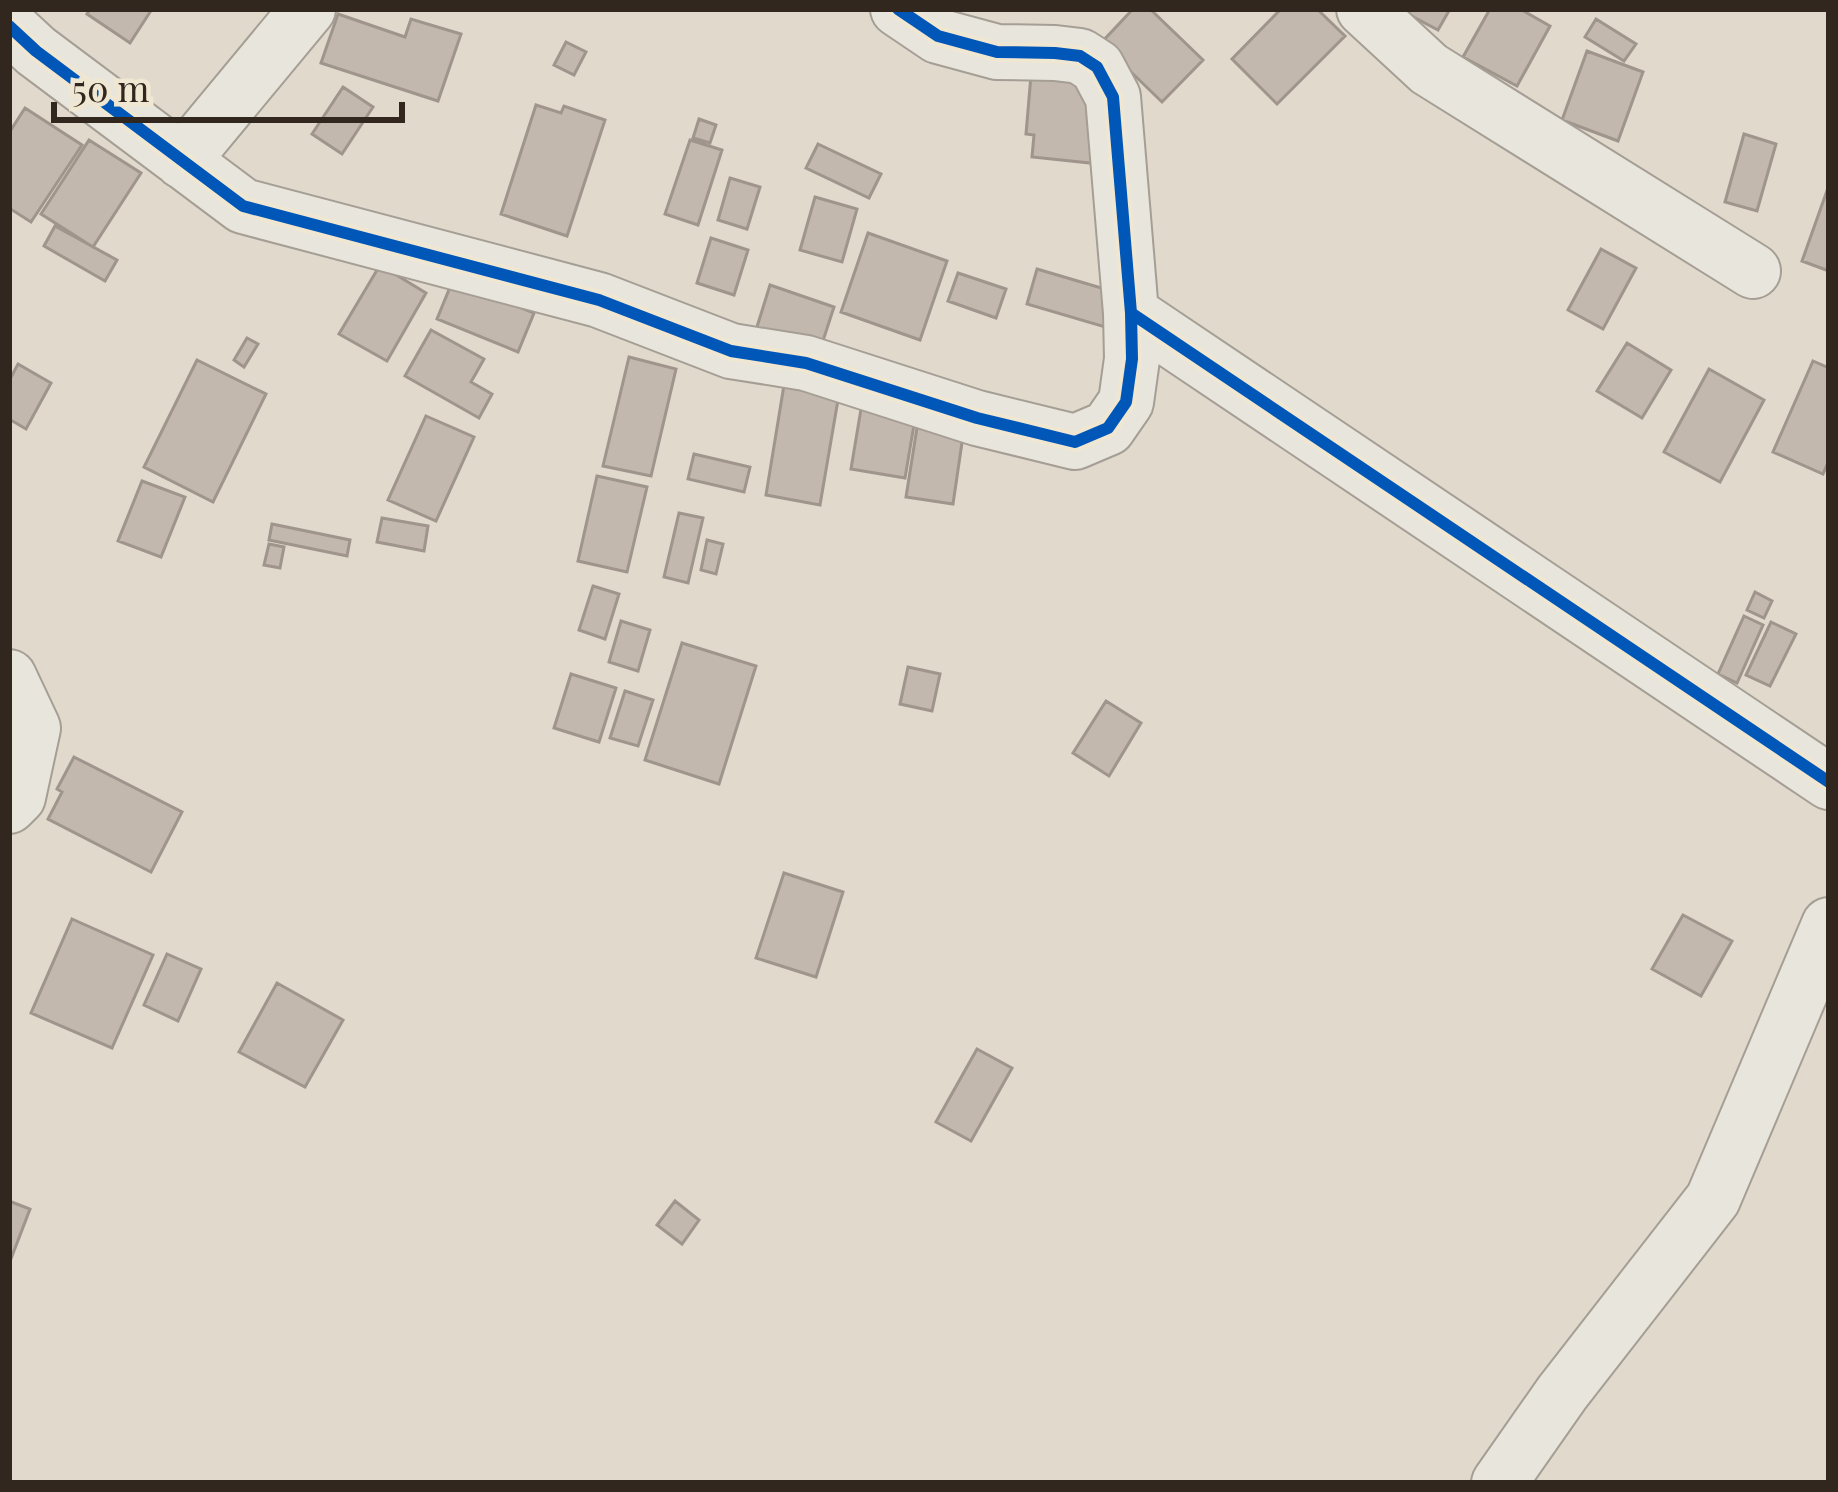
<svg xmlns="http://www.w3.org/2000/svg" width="1838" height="1492" viewBox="0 0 1838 1492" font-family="'Playfair Display',serif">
  <rect width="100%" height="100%" fill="#e0d9cc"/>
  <!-- building -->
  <path fill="#c3b8ad" stroke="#9f958c" stroke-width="3" d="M90,9H152L130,43L87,14Z
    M1133,9H1150L1203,60L1162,102L1101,43Z
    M1281,9H1317L1345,36L1277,104L1232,59Z
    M1410,9H1450L1438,30L1408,14Z
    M1490,9H1520L1550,26L1517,86L1463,57Z
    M338,14L405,37L411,19L461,34L438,101L321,63Z
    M1596,19L1636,44L1624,61L1585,37Z
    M566,42L586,52L574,75L554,65Z
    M1587,51L1643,72L1618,141L1562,120Z
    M1031,75L1090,81L1087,107L1105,109L1100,164L1032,157L1034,135L1026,134Z
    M343,87L373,107L342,154L312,134Z
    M536,105L561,113L564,106L605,120L567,236L501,214Z
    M25,108L82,145L31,222L9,208V133Z
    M699,119L716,125L710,143L693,138Z
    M1744,134L1776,144L1757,211L1725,202Z
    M89,140L141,173L93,247L41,214Z
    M690,140L722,150L698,225L665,214Z
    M818,144L881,174L869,198L806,168Z
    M730,178L760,187L747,229L718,220Z
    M1829,185V271L1802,261Z
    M815,197L857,209L842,262L800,250Z
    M55,226L117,260L105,281L44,246Z
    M868,233L947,261L920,340L841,312Z
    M711,238L748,250L734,295L697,283Z
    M1601,249L1636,268L1603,329L1568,310Z
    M380,265L426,293L387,361L339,334Z
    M1037,269L1115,292L1105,327L1027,304Z
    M958,273L1006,289L996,318L948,301Z
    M453,280L534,313L518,352L437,319Z
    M770,285L834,307L820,350L756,330Z
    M431,330L484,359L471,382L492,394L479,418L405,376Z
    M247,338L258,344L244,367L234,360Z
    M1627,343L1671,370L1642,418L1597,391Z
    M629,357L676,369L651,476L603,466Z
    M197,360L266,394L213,502L144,467Z
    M1813,361L1829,368V460L1823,474L1773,452Z
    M18,364L51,383L26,429L9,419V381Z
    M1709,369L1764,400L1720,482L1664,452Z
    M784,385L839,394L820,505L766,495Z
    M862,403L916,413L905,478L851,469Z
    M919,415L965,422L953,504L906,497Z
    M426,416L474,437L436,521L388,500Z
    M694,454L750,467L744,492L688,479Z
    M597,476L647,487L627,572L578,561Z
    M142,481L185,497L161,557L118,541Z
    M679,513L703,518L688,583L664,577Z
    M382,518L428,526L424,551L377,542Z
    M272,524L350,540L347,556L269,540Z
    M707,540L723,544L716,574L701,570Z
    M269,544L284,547L280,568L264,565Z
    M593,586L619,594L605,639L579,630Z
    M1755,592L1772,601L1764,618L1747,610Z
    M1744,616L1763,625L1737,683L1718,674Z
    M621,621L650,630L638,671L609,662Z
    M1771,622L1796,634L1770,686L1746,675Z
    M682,643L756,666L719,784L645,760Z
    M908,667L940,674L932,711L900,704Z
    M571,674L616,688L599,742L554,728Z
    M625,691L653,700L638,746L610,738Z
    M1106,701L1141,723L1109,776L1073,753Z
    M74,757L182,812L151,872L48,819L62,792L57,789Z
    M784,873L843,892L816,977L756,958Z
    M1683,915L1732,941L1701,996L1652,969Z
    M72,919L153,955L112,1048L31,1013Z
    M167,954L201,969L178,1021L144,1005Z
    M277,983L343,1020L305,1087L239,1052Z
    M977,1049L1012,1068L971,1141L936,1122Z
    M9,1201L30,1209L9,1264Z
    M675,1201L699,1220L682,1244L657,1225Z"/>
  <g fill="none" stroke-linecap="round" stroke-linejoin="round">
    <!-- street casing -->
    <g stroke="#a59e95" stroke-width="58">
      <path id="street" d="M1364,9L1429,69L1753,271
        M9,26L36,51L243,206L599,300L731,351L806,363L977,418L1075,442L1108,428L1126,402L1132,359L1131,313L1113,97L1097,67L1080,56L1055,53L997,52L938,36L898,9
        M182,161L308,9
        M1131,313L1829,782
        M9,677L33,728L18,797L9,806
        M1499,1483L1562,1393L1713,1199L1829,925"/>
    </g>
    <!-- street -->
    <use href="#street" stroke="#e8e5dd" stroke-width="54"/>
    <!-- cycleway casing -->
    <g stroke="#f0e7d2" stroke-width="20">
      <path id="cycleway" d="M9,26L36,51L243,206L599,300L731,351L806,363L977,418L1075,442L1108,428L1126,402L1132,359L1131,313L1113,97L1097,67L1080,56L1055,53L997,52L938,36L898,9
        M1131,313L1829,782"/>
    </g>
    <!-- cycleway -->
    <use href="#cycleway" stroke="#0057b8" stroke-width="12"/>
  </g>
  <!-- border -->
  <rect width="1838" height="1492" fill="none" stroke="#32271f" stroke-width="24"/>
  <!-- scale -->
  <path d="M54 102v18h348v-18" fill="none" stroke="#32271f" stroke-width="6"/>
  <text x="72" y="102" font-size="36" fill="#32271f" stroke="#f0e7d2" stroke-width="9" paint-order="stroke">50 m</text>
</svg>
